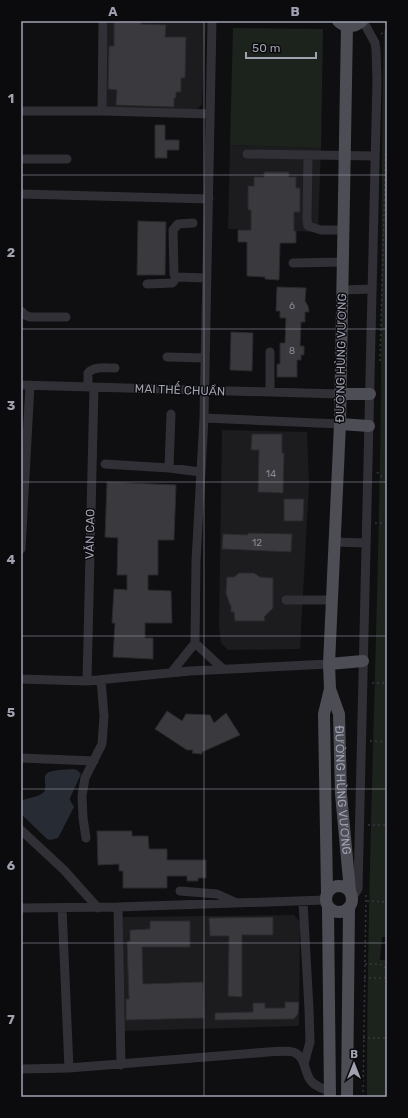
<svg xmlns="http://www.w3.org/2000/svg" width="408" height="1118" viewBox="0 0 408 1118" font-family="Rubik,sans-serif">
  <rect width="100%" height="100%" fill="#0f0f11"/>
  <!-- built -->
  <path fill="#1c1b1e" d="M108,21H202L206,24L202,104L195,111H104Z
    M230,145L321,148L318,232L228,229Z
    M222,430L307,432L309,485L300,649L228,650L221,643L219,627Z
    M294,915L300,922L299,1026L124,1031L122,917Z"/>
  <!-- green -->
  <path fill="#1c231d" d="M233,28L323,29L321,148L230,145Z
    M387,28V937H382L380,960H387V1097H367C367,902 375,708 379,513C383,352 380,192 384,31Z"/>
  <!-- water -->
  <path fill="#262b34" d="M73,769L77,770L81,774L70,798V800L74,807L58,838L50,840L47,839L21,814V801C29,797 37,798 44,792C47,786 44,781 45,776C47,769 67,770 73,769Z"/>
  <!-- building -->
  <path fill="#3a393e" stroke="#2a292d" d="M114,22H141V24L166,25L165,37H186L185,78H181V92H176V98H174V107L116,105L117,90L108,89L109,46H114Z
    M155,125H165V140H179V150H167V158H155Z
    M264,172H289V177H296V188H300V212H294V231H296V243H280L279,280L265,279V277L247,276V242H238V230H251V210H248V186H254V177H264Z
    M138,221L166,222L165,275H137Z
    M277,287L306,288L305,301L308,306L309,312H305V322H301L300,346H304V355H301V360H297V377H277V364H280V343H285L286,318H280V311H276Z
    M231,332L253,333L252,371L230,370Z
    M252,434H282V453H284L283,493L258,492L259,450H251Z
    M107,482L176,485L174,540H158V575H148V590L171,591L172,623H145V638H153V659L113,657L115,623H112L114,589L127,590V575H117L118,538L105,537Z
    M284,499H304L303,521H284Z
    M248,533L292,534L291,552L222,549L223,534L248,535Z
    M239,573H254L260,577L273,578V608L264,617L265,621H235L234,612H231V605H230L226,593L227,577H234Z
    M167,711L182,721L186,714L210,715L214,723L226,713L240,735L202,752V754L192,753L193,750H187L155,729Z
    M97,831H132V836H148L149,849H167V860H206V878H198V881H187V876H167V888H123V871H119V864L98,865Z
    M273,917V935H242V997L228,996L229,936H210L209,918Z
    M150,921H190V947H142L143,984L203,982L204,1018L126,1020V999H129L127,942L130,941V930L150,929Z
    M285,1002H299L298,1014L294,1019L215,1020V1013L253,1012V1003H265V1008H285Z"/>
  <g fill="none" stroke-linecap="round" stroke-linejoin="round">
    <!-- path -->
    <path stroke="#36373d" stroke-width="1.5" stroke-dasharray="2 3" stroke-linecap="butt" d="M381,34L387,30
      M380,361L387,105
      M377,472L382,477H387
      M375,523H387
      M372,683H387
      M370,741L387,742
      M368,825H387
      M367,901L387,902
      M365,964H380L386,968L387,1097
      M364,978H385
      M363,1038H385
      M363,1097L366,894"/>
    <!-- minor -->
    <path stroke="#303036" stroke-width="9" d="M21,111H102L210,114
      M102,111L103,21
      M247,154L374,156
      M308,155L307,220L308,226L321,230H343
      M21,159H67
      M21,194L209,199
      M193,223L178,224L173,230L174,274L176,277L207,278
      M293,263L342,262
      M147,284L172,283L174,281L176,277
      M342,290L372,289
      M21,311L25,315L30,317H66
      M270,352V391
      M167,357L205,358
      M21,385L340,394
      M88,387V373C94,366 106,368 115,368
      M204,418L340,424
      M105,464L169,468L201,472
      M169,468L171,414
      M334,542L366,543
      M21,549L30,385
      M286,600H331
      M195,643L223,669
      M171,673L195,643L196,561L204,418L212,21
      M21,679L87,681L190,671L329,664
      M87,681L94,387
      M21,758L94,761
      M21,830L64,870L98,908
      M86,838L83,818L82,796L85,778L102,744L104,716L101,680
      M180,891L217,894L237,903
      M352,898L358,889L377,80L376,50L375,43L363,21
      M303,902L309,1009L310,1042L304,1064
      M118,907L121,1065
      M21,908L118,907L325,900
      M62,908L69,1068
      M21,1069L69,1068L268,1052C276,1052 286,1050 293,1052C306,1056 304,1073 311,1081C316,1087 323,1089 330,1091"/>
    <!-- major -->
    <g stroke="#4c4d55" stroke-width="12">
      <path d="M338,21C345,28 354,28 362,21"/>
      <path id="s1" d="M347,26L340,424L329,664L330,689L339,714L341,794L350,891"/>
      <path d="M340,394H370"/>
      <path d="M340,424L369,426"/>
      <path d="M329,664L363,661"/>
      <circle cx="339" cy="899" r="13"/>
      <path d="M327,892L324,714L330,689"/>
      <path d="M328,907L330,1097"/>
      <path d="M347,1097L349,908"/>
    </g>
  </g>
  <!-- grid -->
  <path fill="none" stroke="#a0a2b2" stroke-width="1" stroke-opacity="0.55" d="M204,21V1097M21,175H387M21,329H387M21,482H387M21,636H387M21,789H387M21,943H387"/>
  <g text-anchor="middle" stroke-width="3" stroke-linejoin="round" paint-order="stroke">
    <!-- number labels -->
    <g font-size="10" fill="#868895">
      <text x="292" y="309">6</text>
      <text x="292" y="354">8</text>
      <text x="271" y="477">14</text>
      <text x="257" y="546">12</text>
    </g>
    <!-- street labels -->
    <g font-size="12" fill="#a0a2b2" stroke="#0b0a0c">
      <text transform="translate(341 358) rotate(-89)" y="4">ĐƯỜNG HÙNG VƯƠNG</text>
      <text transform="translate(180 390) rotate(2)" y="4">MAI THẾ CHUẨN</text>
      <text transform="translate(90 534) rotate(-89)" y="4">VĂN CAO</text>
      <text dy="4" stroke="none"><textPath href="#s1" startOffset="766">ĐƯỜNG HÙNG VƯƠNG</textPath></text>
    </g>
  </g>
  <!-- border -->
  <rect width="408" height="1118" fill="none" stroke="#0b0a0c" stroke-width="44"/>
  <!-- north arrow -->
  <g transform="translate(354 1064)" stroke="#0b0a0c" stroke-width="3" paint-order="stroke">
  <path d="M0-3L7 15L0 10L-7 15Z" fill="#a0a2b2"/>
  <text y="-6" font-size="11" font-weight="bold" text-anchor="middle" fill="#a0a2b2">B</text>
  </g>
  <!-- scale -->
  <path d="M246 52v6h70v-6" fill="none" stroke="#a0a2b2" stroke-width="2"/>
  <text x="252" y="52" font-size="12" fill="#a0a2b2" stroke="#0b0a0c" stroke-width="3" paint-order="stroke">50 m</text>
  <rect x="22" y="22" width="364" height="1074" fill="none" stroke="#a0a2b2" stroke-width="1.5"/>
  <g font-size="13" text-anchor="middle" font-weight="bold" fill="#a0a2b2">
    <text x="113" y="16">A</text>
    <text x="295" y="16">B</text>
    <text x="11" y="103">1</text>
    <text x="11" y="257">2</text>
    <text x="11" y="410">3</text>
    <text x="11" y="564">4</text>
    <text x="11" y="717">5</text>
    <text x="11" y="870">6</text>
    <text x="11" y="1024">7</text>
  </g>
</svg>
